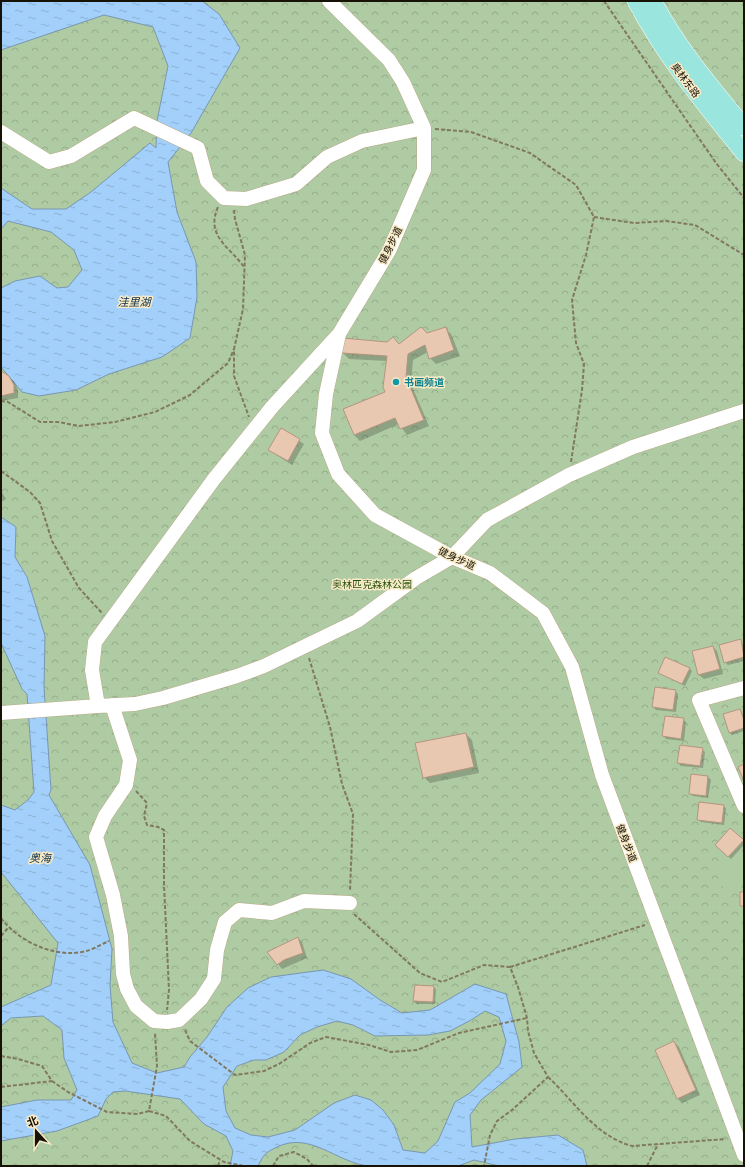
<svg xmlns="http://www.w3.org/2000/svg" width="745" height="1167" viewBox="0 0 745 1167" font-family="Lato,'Noto Sans SC',sans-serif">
  <defs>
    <pattern id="forest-crowns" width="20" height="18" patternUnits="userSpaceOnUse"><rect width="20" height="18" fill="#afcba3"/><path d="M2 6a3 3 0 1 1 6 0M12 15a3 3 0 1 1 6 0" fill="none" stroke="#96ad8b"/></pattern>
    <pattern id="water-ripples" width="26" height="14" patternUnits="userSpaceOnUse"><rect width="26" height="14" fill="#a2d0fa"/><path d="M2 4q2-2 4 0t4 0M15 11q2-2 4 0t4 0" fill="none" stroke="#8bb2d5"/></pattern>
  </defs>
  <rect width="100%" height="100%" fill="#f9ebc7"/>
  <!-- forest -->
  <path fill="url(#forest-crowns)" d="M1,1H744V1166H1Z"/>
  <!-- pitch -->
  <path fill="#afcba3" d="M744,853V882L724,890L714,865Z"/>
  <!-- water -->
  <path fill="url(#water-ripples)" stroke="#7897b1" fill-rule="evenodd" d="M1,1H202L219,14L240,48L191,133L168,162L177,212L196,262L197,297L190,338L162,357L109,374L76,390L39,396L22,392L1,367V288L15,281L40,276L57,288L68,287L82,270L74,250L51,232L8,221L1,229V188L32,209H66L91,192L150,143L156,148L157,121L168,66L153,27L104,15L1,50Z
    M1,517L16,527L15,557L27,577L45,636L44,687L51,790L49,795L90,865L112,949L110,985L113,1022L132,1063L157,1073L184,1067L190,1057L207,1037L227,1007L248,988L271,977L323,970L351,979L380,1000L402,1013L430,1010L475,984L506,994L519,1042L522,1067L481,1100L470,1115L472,1147L515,1139L558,1135L583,1150L587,1166H499L474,1160L458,1166H368C336,1162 310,1131 277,1147C265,1153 264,1154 258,1166H230L233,1151L226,1136L204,1124L180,1099L125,1091L113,1092L106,1099L98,1116L57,1131L1,1141V1107L37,1100H71L77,1090L64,1058L62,1030L43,1016L11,1018L1,1026V1007L51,985L58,943L1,872V805L15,810L28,800L34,792L27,694L22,689L1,643ZM485,1011L499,1017L506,1041L500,1064L470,1093L455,1102L438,1141L425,1153L403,1150L394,1125L383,1110L371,1100L355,1095L334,1103L295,1130L268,1137L251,1135L235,1128L226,1111L223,1087L237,1066L254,1060H266L284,1052L300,1035L317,1027L337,1021L353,1025L375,1036L428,1035L450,1031L471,1020Z"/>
  <!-- shadow -->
  <path fill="#0003" d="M445,328L451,334L460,356L436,364L430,358L428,352L413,360L411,384L429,426L407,435L399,424L360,441L354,435L387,392V361L349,359L343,353L344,339L400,345Z
    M1,372L14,381L18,390V398L1,401Z
    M281,429L304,444L292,465L269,450Z
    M1,491L6,499L1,502Z
    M740,640L744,647V661L728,665L725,662Z
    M713,647L717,651L723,674L704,679L699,675Z
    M689,668L692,671L685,686L659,673Z
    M675,691L678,694L676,712L656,710L653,707Z
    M740,710L744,716V731L732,735L729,732Z
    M683,719L686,722L684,741L666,739L664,736Z
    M466,734L472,740L479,773L430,783L424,777Z
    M702,749L705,752L703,768L681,766L678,763Z
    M692,775L708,777L711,780L708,798L693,796L690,794Z
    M724,806L726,809L724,825L701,822L698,819Z
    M730,829L744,842V845L731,859L716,845Z
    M298,938L302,942L307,958L282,969L269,953Z
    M433,987L436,989L435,1004H417L414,1001Z
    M674,1042L679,1047L700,1095L682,1103L677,1098Z"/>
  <!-- building -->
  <path fill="#e9c8b1" stroke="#b5957f" d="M421,327L427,333L446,327L454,350L429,359L425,345L408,354L406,377L424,420L400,429L395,418L354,435L343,409L385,392L383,387L387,356L342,353L343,338L387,342L393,337L399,344Z
    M1,371L9,376L14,385V393L1,396Z
    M281,428L300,439L288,461L268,450Z
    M741,639L744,657L724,663L719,645Z
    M713,646L720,669L698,675L692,651Z
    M665,657L690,668L682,684L658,673Z
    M655,687L676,690L673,710L652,707Z
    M740,709L744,720V728L729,733L723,714Z
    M665,716L684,718L681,739L662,736Z
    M466,733L474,767L423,778L415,743Z
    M680,745L703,748L700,766L677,763Z
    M744,764V781L738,767Z
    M691,774L708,776L706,796L689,794Z
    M699,802L724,805L722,823L697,820Z
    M730,828L744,840L728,857L715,845Z
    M740,892H744V906H740Z
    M298,937L303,953L284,960L277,965L267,952Z
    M415,985L434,986L433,1002L413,1001Z
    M674,1041L696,1090L677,1099L655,1050Z"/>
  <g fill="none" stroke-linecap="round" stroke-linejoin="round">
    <!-- minor casing -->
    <g stroke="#b8ab89" stroke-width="15">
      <path id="minor" d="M329,1L389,60L403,82L424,128V170L389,251L339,334L326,394L322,433L338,474L375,515L452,557L490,573L543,613L572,667L602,775L744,1155
        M1,132L49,162L71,156L134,118L198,148L207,181L224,198L246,199L296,184L327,157L362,141L424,128
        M744,688L699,700L744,806
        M112,705L130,760L126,785L105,816L96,837L113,895L121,936L123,974L127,989L136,1006L154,1021L167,1022L179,1020L201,999L214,979L217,950L225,922L239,910L272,913L304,901L350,903
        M98,706L135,704L163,698L237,676L264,666L357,621L416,578L452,557L487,520L569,475L633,447L744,411
        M1,713L98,706L92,670L95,642L214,479L272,407L338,335"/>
    </g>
    <!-- major casing -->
    <g stroke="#fff" stroke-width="18">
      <path id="major" d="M636,1C666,58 704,103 744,153
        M653,1C677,47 711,87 744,127"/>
    </g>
    <!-- path -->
    <path stroke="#817860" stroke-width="2" stroke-dasharray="4 2" stroke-linecap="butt" d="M604,1L716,163L744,198
      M435,129L471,132L530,153L576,185L594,217L586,255L572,300L576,343L584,364L582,390L571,462
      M218,207C205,236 230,247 244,267
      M234,210L235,219L245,255L243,309L234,349V376L249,417
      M594,217L634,223L666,221L695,225L744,255
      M1,401L8,402L40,422H58L79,426L115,422L155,412L190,395L228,363L234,349
      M1,471L30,492L40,503L52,541L79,588L102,613
      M309,658L330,727L342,784L353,814L350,891
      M136,791L147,803L144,816L147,825L158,827L164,830V885L169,990L167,1010
      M354,914L420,973L442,982L484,965L510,967L518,987L527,1018L528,1031L534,1053L548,1077L512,1110L497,1121L490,1135L484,1166
      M1,918C19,942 56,959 86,951C94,949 102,944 109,941
      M1,936L8,928
      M510,967L645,925
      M185,1030L190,1041L235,1075L264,1071L279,1064L310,1043L326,1037L369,1045L391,1052L417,1050L459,1033L527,1018
      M1,1056L18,1059L42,1066L52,1081L68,1092L107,1112L137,1114L149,1111L157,1066L155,1033
      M548,1077C574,1101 595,1136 632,1146L726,1139
      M1,1087L52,1081
      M149,1111L166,1116L190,1141L224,1162L244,1166
      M218,1166L220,1160
      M273,1166L279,1156L294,1152L307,1159L313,1166
      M647,1166L658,1144"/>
    <!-- minor -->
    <use href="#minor" stroke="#fff" stroke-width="14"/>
    <!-- major -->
    <use href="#major" stroke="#9ae5dd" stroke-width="17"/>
  </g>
  <!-- markers -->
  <circle fill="#0f9aa8" stroke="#f9ebc7" stroke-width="1.5" cx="396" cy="382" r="4"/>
  <g text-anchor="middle" stroke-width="3" stroke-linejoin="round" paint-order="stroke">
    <!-- street labels -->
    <g font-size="10" fill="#171206" stroke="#f9ebc7">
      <text transform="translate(686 80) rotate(53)" y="4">奥林东路</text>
      <text transform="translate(390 245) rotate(-64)" y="4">健身步道</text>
      <text transform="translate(457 558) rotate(25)" y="4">健身步道</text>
      <text transform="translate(627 843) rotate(69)" y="4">健身步道</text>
    </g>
    <!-- culture labels -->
    <g font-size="10" font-weight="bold" fill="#0d838f" stroke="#f9ebc7" text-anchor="start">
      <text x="404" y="386">书画频道</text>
    </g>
    <!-- park labels -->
    <g font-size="10" fill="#295310" stroke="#f9ebc7">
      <text x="372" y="588">奥林匹克森林公园</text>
    </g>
    <!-- water labels -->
    <g font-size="11" font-style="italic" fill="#0b2e49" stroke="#f9ebc7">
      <text x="134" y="306">洼里湖</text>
      <text x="40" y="862">奥海</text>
    </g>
  </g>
  <!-- border -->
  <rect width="745" height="1167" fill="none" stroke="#171206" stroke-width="4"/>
  <!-- north arrow -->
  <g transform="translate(36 1131) rotate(339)" stroke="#f9ebc7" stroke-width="3" paint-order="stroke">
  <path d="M0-3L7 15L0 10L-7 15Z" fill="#171206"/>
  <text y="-6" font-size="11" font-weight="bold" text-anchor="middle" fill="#171206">北</text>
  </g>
</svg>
